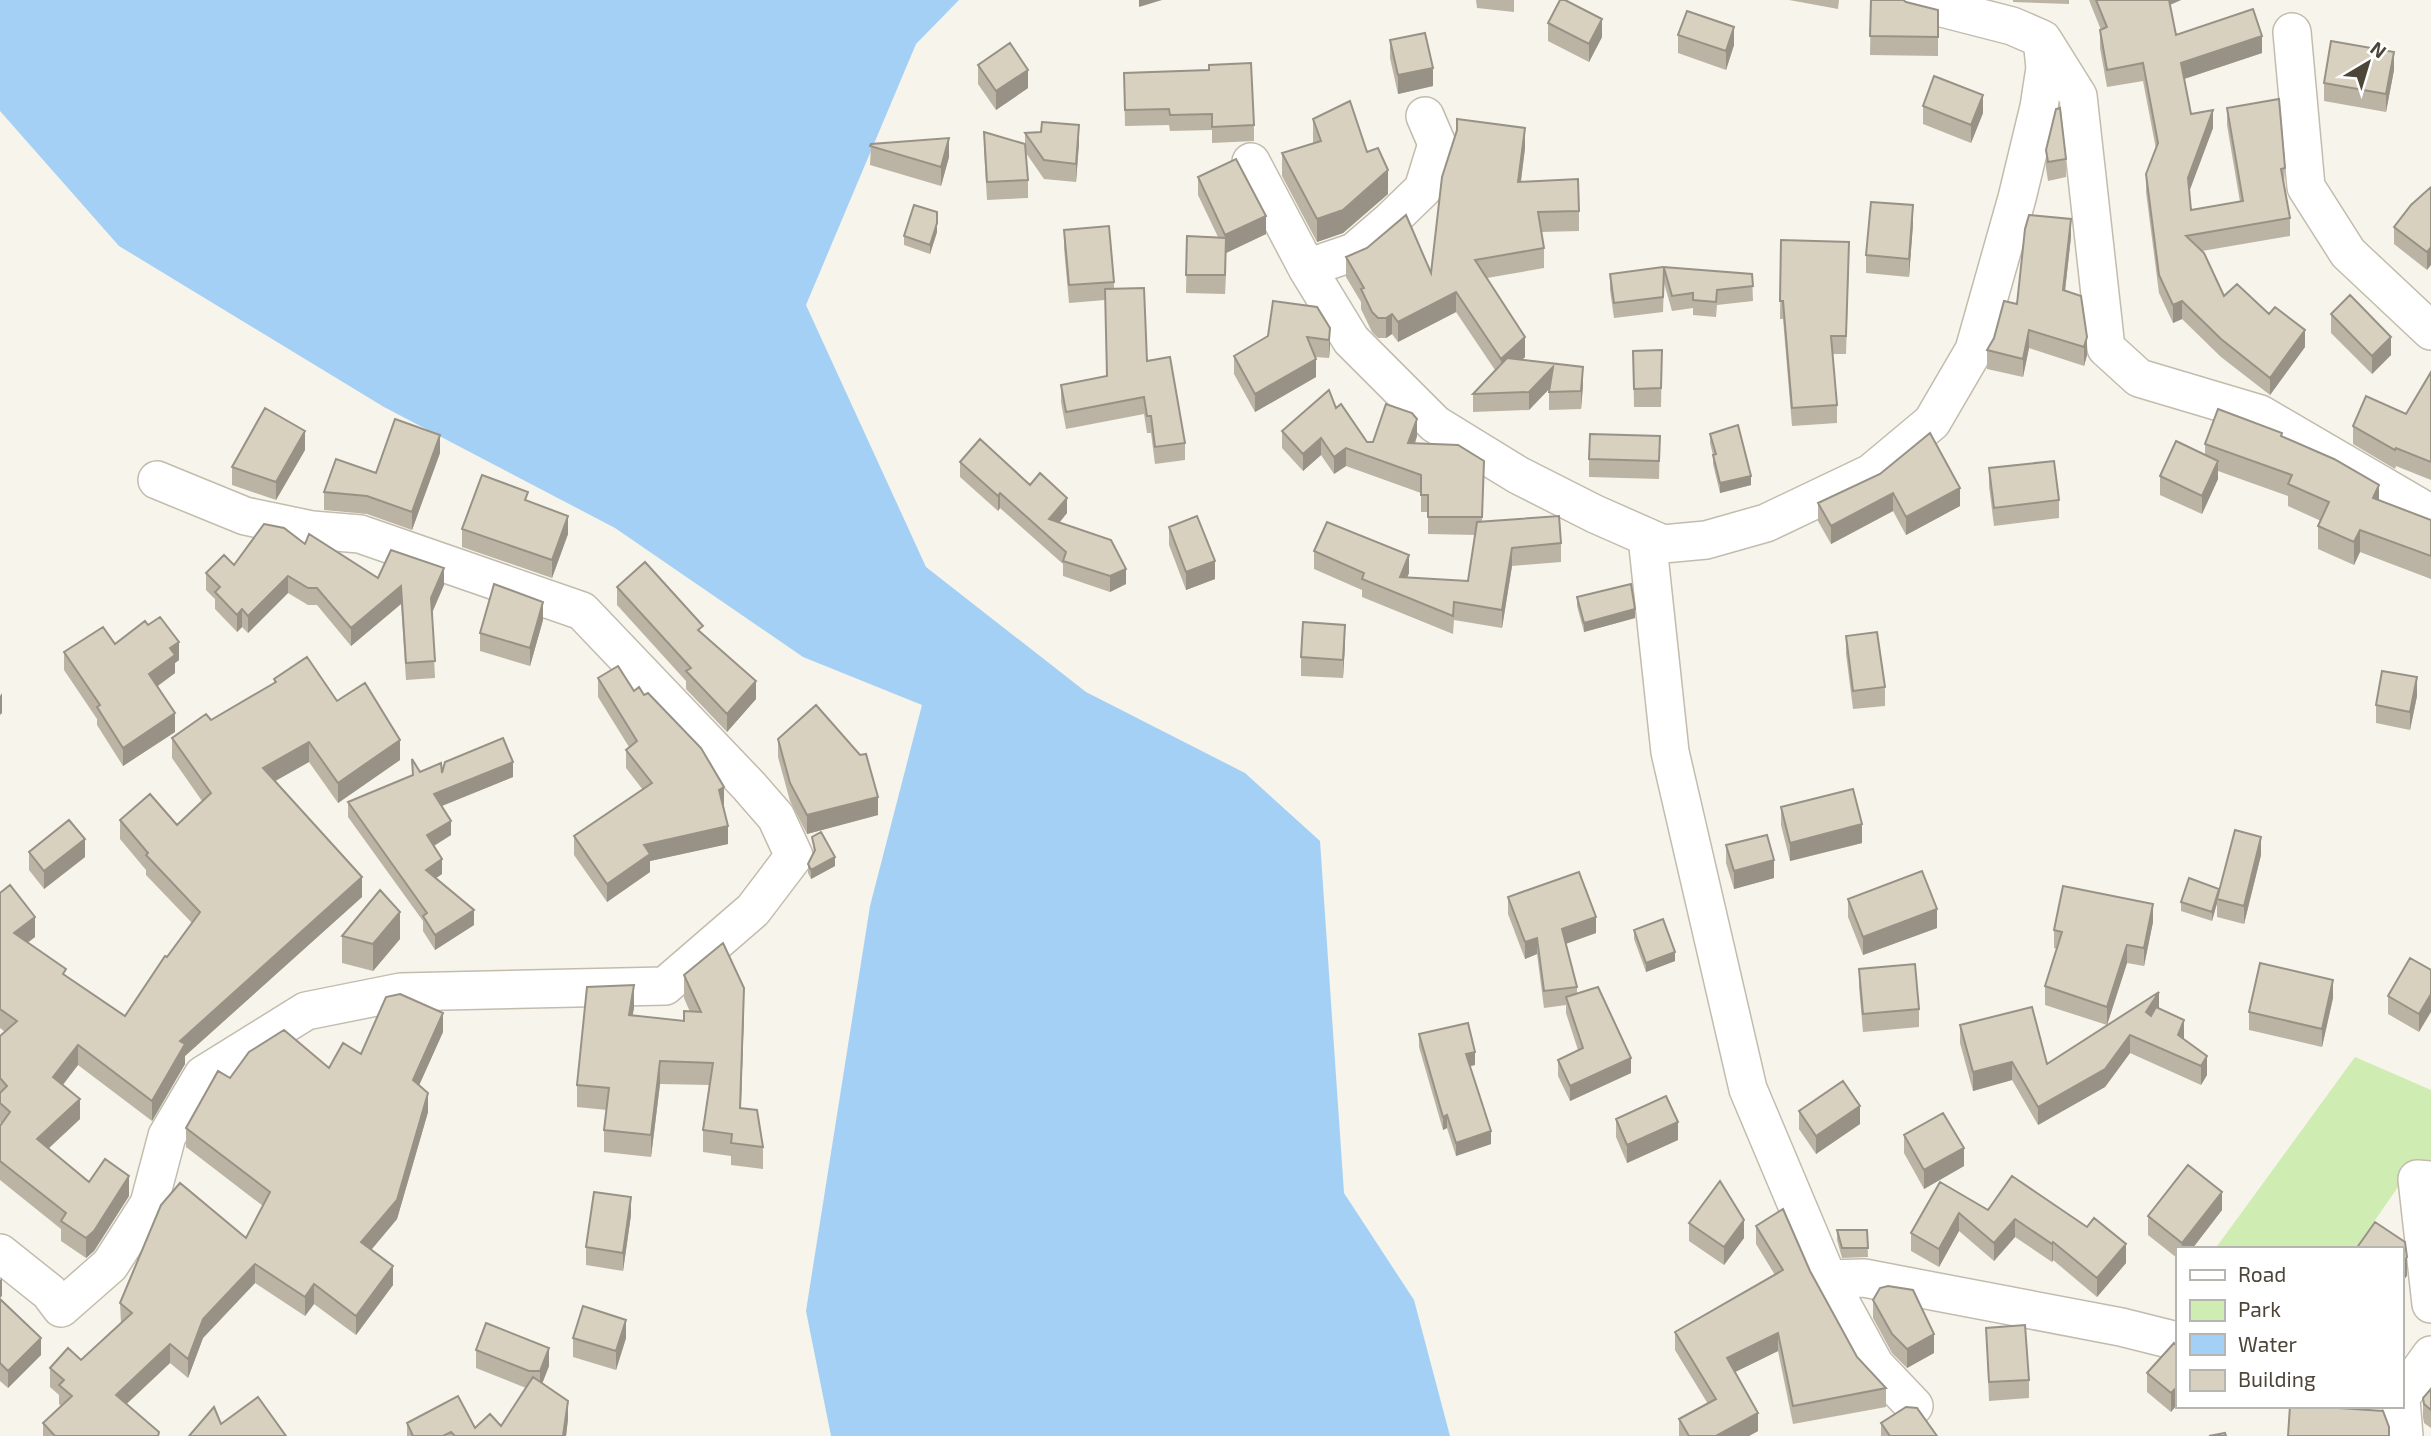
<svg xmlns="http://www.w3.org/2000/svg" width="2431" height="1436" viewBox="0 0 2431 1436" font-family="'Exo 2',sans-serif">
  <rect width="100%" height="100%" fill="#f6f4eb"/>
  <!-- green -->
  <path fill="#cfecb2" d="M2355,1057L2431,1090V1163L2416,1161L2355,1249H2215Z"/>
  <!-- water -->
  <path fill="#a5d0f5" d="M0,0H959L916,44L806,305L926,567L1086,692L1245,773L1320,841L1344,1193L1414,1300L1450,1436H831L806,1311L870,906L922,705L803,657L615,528L384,407L119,246L0,111Z"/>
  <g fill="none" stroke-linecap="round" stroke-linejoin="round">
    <!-- minor casing -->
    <g stroke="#c3bcad" stroke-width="40">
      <path id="minor" d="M2292,32L2306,187L2348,253L2431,331
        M2043,40L2078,96L2106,348L2139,378L2260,414L2431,514
        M1425,116L1437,144L1423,189L1390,221L1354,252L1307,268L1351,340L1435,424L1518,475L1595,514L1663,544L1706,540L1766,523L1871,473L1932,422L1974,350L2017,198L2039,107L2045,68L2042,39L2012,26L1911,0
        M1251,162L1307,268
        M1647,537L1670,752L1748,1089L1828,1279L1875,1365L1914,1406
        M2431,1180L2417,1179L2431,1304
        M0,1253L49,1292L61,1308L110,1265L149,1204L167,1136L203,1075L306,1011L401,992L665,986L753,910L794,856L776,817L749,786L582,611L360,534L312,530L245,516L157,480
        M1828,1279L1864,1278L2121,1327L2177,1341
        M2401,1397L2431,1355
        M2401,1400L2404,1436"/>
    </g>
    <!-- minor -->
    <use href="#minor" stroke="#fff" stroke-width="37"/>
  </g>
  <!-- wall -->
  <path fill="#bbb4a5" d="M1476,0H1514V12L1477,8Z
    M1789,0H1839L1838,9Z
    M1871,0L1906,2L1938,10V56L1870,55Z
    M2013,0H2069V4L2013,2Z
    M2089,0H2181L2170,5L2176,35L2262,53L2184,79L2191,114L2213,128L2189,191L2191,210L2240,202L2227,125V108L2285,168L2284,186L2290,218V236L2202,251L2224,296L2305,347L2270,395L2221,357L2182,319L2173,323L2159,293L2146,192V174L2156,149L2143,81L2107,87L2100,48V30H2101Z
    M1548,23L1602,37L1589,62L1548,41Z
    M1678,35L1734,45L1726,70L1678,53Z
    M1390,40L1433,86L1398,94L1390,58Z
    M978,65L1028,88L996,110L978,84Z
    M2394,70L2386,112L2324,101V83Z
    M1124,73L1254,125V141L1212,143V130L1170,131L1169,125L1125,126Z
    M1923,106L1983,113L1971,143L1923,124Z
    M1313,119L1367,152L1388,194L1343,233L1317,242L1282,176V153L1313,143Z
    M984,132L1025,144V133L1079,143L1076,182L1044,179L1026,153L1028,180V198L987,200L984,150Z
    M871,144L949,157L941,186L870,165Z
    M1525,148L1521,182L1579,211V231L1541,232L1544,248V268L1487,278L1525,357L1522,360L1583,385L1581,409L1549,410V389L1529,410L1473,412V394L1495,370L1456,312L1398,342L1392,334L1386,338H1378L1372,332L1361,309V302L1346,277V257L1431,273Z
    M2046,150L2066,159V177L2048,181L2046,168Z
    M1198,177L1266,234L1226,253L1225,294L1186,293L1187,236L1218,237L1198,195Z
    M2431,187L2427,270L2394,244V227Z
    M1913,224L1909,277L1866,273V255Z
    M1064,230L1114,282V288L1185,443V460L1155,464L1151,433H1147L1144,414L1066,429L1061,402V385L1107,376L1105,300L1069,303L1064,248Z
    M937,232L930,254L904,245V236Z
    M2071,237L2065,291L2087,355L2084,366L2029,348L2023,377L1987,369V350L2017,304Z
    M1781,240L1849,260L1846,354H1832L1837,405V423L1792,426L1783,319H1780Z
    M1663,267L1752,274L1753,301L1717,305L1716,317L1693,315V308L1672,311L1664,283L1663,312L1614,318L1610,290V274Z
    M2331,314L2391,355L2372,374L2331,333Z
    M1330,328V346L1329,358L1315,357L1316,377L1255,412L1234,374V356Z
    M1662,350L1661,407H1634L1633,351Z
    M2431,372V480L2396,466L2395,469L2353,444V426L2406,414Z
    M1336,408L1367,442H1373L1417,436L1415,444L1484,479L1482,522L1561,543V562L1512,566L1502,628L1454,620L1453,634L1362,597V590L1314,569V551L1409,573L1407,577L1468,581L1475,535L1428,534V512H1421V493L1346,466L1334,474L1321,455L1303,471L1282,448V431Z
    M1710,434L1751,485L1720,493L1713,464V455L1710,443Z
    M1660,436L1659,479L1589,477V459Z
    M2282,436L2379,500L2431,520V579L2360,552L2354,565L2318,549V526L2321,521L2288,506V496L2218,471V479L2202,514L2160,495V476L2205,455V444Z
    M305,450L276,500L232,485V467Z
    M440,453L412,530L367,514L324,510V492L376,473Z
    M960,462L1030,485L1067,513L1059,523L1126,584L1110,592L1063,576V564L1000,508L998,511L960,477Z
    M1989,468L2059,500V518L1994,526L1989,486Z
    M1880,474L1960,506L1906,535L1893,511L1831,544L1818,521V503Z
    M528,501L568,534L552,578L462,547V529Z
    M1169,527L1215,579L1186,590L1169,545Z
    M305,544L378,578L444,585L432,613L435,678L406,680L401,604L351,646L317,605H308L288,593L248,633L242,627L237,632L215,609V599L206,590V573Z
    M617,587L703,634L756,699L727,732L686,689V681L617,605Z
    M1577,597L1635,618L1584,632L1577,606Z
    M543,620L530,666L480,651V633Z
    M1846,636L1885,687V706L1853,709L1846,654Z
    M1345,643L1343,678L1301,676V657Z
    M115,644L179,660L175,663V673L158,686L175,732L123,766L97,725V719L64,670V652Z
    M598,678L634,691L724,806L728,844L650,861V872L607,902L574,855V836L643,790L626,768V750L629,747L598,697Z
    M274,679L337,701L400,760L338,803L309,762L274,781L362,897L185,1056V1064L152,1121L78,1065L63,1085L80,1119L48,1149L89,1182L129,1196L94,1251L86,1258L61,1241V1229L0,1180V1126L1,1124L0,1122V1036L5,1032L0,1028V893L35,937L27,943L66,976L125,1016L192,923L146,875V870L120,839V820L177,825L202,801L172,758V738L211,720L274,683Z
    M2417,696L2410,730L2376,723V705Z
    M778,739L878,815L807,834L790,801L778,757Z
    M412,759L420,772L513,777L442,806L451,835L434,846L442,874L436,878L474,925L435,950L423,931V921L348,817V802L412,776Z
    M1781,807L1862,843L1790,861L1781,825Z
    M812,837L835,866L811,879L808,873V864L814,852Z
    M1726,845L1774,878L1734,889L1726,863Z
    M29,852L85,857L44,889L29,870Z
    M2261,855L2244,924L2217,917V903L2212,921L2181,911V902L2219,892Z
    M1508,897L1596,933L1566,944L1577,987V994L1631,1073L1570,1101L1558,1076V1060L1578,1050L1566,1013V1005L1544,1008L1537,954L1525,959L1508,914Z
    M1848,899L1937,928L1863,955L1848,917Z
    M2153,922L2144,966L2127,963L2107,1025L2045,1005V986L2057,949L2054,948V930Z
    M1634,930L1675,961L1646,972L1634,939Z
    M342,936L400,939L373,971L342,963Z
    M1859,969L1919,1009V1027L1863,1032L1859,987Z
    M2431,970L2419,1032L2388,1014V996Z
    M684,975L744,1010L741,1108L763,1147V1169L731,1165V1156L703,1152V1130L709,1085L660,1084L651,1157L604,1152V1130L607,1110L577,1107V1085L634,1008L632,1015L684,1021L690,1012L684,998Z
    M2333,998L2322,1047L2249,1030V1012Z
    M2159,1008L2184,1038V1040L2207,1075L2201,1085L2130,1053L2105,1087L2038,1125L2012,1080L1973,1091L1960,1043V1025L2047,1064Z
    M443,1032L419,1085L428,1112L397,1219L371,1250L393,1285L356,1335L314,1304L305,1316L255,1283L203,1338L188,1378L170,1363L126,1404L159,1436H43V1423L61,1406L59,1404V1395L50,1387V1368L81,1360L121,1323L120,1303L246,1238L263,1206L186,1147V1128L230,1078L329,1068L361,1054Z
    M1419,1034L1475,1065L1470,1066L1491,1144L1456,1156L1447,1128L1443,1130L1419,1047Z
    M1799,1111L1860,1124L1816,1154L1799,1129Z
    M1616,1119L1678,1140L1627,1163L1616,1137Z
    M1904,1135L1964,1166L1924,1189L1904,1153Z
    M2012,1176L2126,1263L2097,1297L2053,1260L2052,1262L2015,1237L1994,1261L1959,1231L1939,1267L1911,1251V1233L1940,1182L1988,1210Z
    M2222,1210L2192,1249H2177V1258L2148,1235V1216Z
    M631,1215L623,1271L586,1265V1247Z
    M1689,1223L1744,1238L1724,1265L1689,1241Z
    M1756,1226L1810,1271L1857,1357L1886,1388V1407L1793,1424L1778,1351L1735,1372L1758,1431L1749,1436H1679V1419L1708,1404L1675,1350V1332L1775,1275L1756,1244Z
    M1837,1230H1867L1868,1257L1842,1258L1837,1240Z
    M0,1299L41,1355L8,1388L0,1381Z
    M1873,1300L1934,1353L1907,1368L1892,1353L1873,1318Z
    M1986,1328L2029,1380V1398L1989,1401Z
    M573,1338H626L616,1370L573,1357Z
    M2174,1343L2171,1412L2147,1392V1373Z
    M476,1350L549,1366L542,1384L568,1419L566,1436H407V1423L475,1428L501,1426L526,1388L476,1368Z
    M2431,1389V1428L2424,1423L2423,1417V1398Z
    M1881,1423L1937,1436H1881Z"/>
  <!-- shaded-wall -->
  <path fill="#989286" d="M1139,0H1162L1139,7Z
    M2167,0H2181L2167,6Z
    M1602,19V37L1589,62V44Z
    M1734,27V45L1726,70V51Z
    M2262,36V53L2181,80V63Z
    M2394,52V70L2386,112V94Z
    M1433,68V86L1398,94V75Z
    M1028,70V88L996,110V91Z
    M1983,95V113L1971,143V125Z
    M2213,110V128L2188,195V178Z
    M1079,125V143L1076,182V164Z
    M1525,128V148L1518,202V182Z
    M949,138V157L941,186V167Z
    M1388,170V194L1343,233L1317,242V219Z
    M1913,205V224L1909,277V259Z
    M1266,216V234L1226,253L1225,294V235Z
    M2071,219V237L2063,308V290Z
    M937,223V232L930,254V245Z
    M2431,247V265L2427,270V252Z
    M1456,292V312L1398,342V322Z
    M2182,301V319L2173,323V305Z
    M1392,314V334L1386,338V318Z
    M1330,328V346L1329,358V340Z
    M2029,330V348L2023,377V359Z
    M2305,330V347L2270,395V378Z
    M1525,337V357L1501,379V359Z
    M2087,337V355L2084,366V347Z
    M2391,337V355L2372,374V356Z
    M1316,359V377L1255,412V394Z
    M1553,367V385L1529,410V392Z
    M1583,367V385L1581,409V391Z
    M1417,419V436L1408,461V443Z
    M305,431V450L276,500V482Z
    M440,435V453L412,530V512Z
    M1321,438V455L1303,471V454Z
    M1346,448V466L1334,474V457Z
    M2218,461V479L2202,514V496Z
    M1751,476V485L1720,493V483Z
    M2379,485V508L2373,498Z
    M1960,488V506L1906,535V517Z
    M1000,493V508L998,511V496Z
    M1893,493V511L1831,544V526Z
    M1067,498V513L1049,535V519Z
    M568,516V534L552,578V560Z
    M2360,530V552L2354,565V542Z
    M1512,548V566L1502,628V610Z
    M1409,555V573L1400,595V577Z
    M1215,561V579L1186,590V572Z
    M444,568V585L431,615V598Z
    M1126,569V584L1110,592V576Z
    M288,576V593L248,633V616Z
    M401,586V604L351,646V628Z
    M543,602V620L530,666V648Z
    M242,609V627L237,632V615Z
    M1635,609V618L1584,632V623Z
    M1345,625V643L1343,678V660Z
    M179,642V660L175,663V673L149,692V674L170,648Z
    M2417,677V696L2410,730V712Z
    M756,681V699L727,732V714Z
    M2,693V713L0,715V696Z
    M175,713V732L123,766V748Z
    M400,740V760L338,803V783Z
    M309,742V762L263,788V768Z
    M513,762V777L434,809V794Z
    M724,787V806L719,808V790Z
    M878,797V815L807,834V815Z
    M451,821V835L427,850V835Z
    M1862,824V843L1790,861V843Z
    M728,826V844L650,861V872L607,902V884L644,845Z
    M2261,837V855L2244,924V906Z
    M85,839V857L44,889V871Z
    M835,857V866L811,879V870Z
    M442,859V874L426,885V870Z
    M1774,860V878L1734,889V871Z
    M362,877V897L185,1056V1064L152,1121V1101L180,1041Z
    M2219,889V898L2217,899V903L2212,921V912Z
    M2153,904V922L2144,966V948Z
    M1937,909V928L1863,955V937Z
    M474,910V925L435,950V935Z
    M400,912V939L373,971V944Z
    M35,917V937L14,953V933Z
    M1596,917V933L1562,945V929Z
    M1537,938V954L1525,959V942Z
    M2127,945V963L2107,1025V1007Z
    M1675,952V961L1646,972V963Z
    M2333,980V998L2322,1047V1029Z
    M634,985V1008L629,1037V1015Z
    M744,988V1010L740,1130V1108Z
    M2159,992V1010L2146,1031V1012Z
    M2431,994V1012L2419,1032V1014Z
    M443,1013V1032L413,1099V1080Z
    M2184,1020V1038L2178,1054V1035Z
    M2130,1035V1053L2105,1087L2038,1125V1107Z
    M78,1045V1065L53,1097V1077Z
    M1475,1052V1065L1466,1067V1054Z
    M2207,1056V1075L2201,1085V1066Z
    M1631,1058V1073L1570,1101V1086Z
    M660,1061V1084L651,1157V1135Z
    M2012,1062V1080L1973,1091V1072Z
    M428,1093V1112L397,1219L361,1262V1242Z
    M80,1099V1119L37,1159V1139Z
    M1860,1106V1124L1816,1154V1136Z
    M1447,1115V1128L1443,1130V1117Z
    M1678,1122V1140L1627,1163V1145Z
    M1491,1131V1144L1456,1156V1143Z
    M1964,1148V1166L1924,1189V1170Z
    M129,1176V1196L94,1251L86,1258V1238Z
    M2222,1192V1210L2192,1249H2182V1243Z
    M631,1197V1215L623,1271V1253Z
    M1959,1213V1231L1939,1267V1249Z
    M2015,1219V1237L1994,1261V1243Z
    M1744,1220V1238L1724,1265V1247Z
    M2053,1242V1260L2052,1262V1244Z
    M2126,1244V1263L2097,1297V1278Z
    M2407,1257V1276L2401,1283V1265Z
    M255,1264V1283L203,1338L188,1378V1359L203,1319Z
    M393,1266V1285L356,1335V1316Z
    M2,1278V1296L0,1298V1280Z
    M314,1284V1304L305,1316V1297Z
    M626,1320V1338L616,1370V1351Z
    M1778,1333V1351L1727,1376V1358Z
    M1934,1334V1353L1907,1368V1349Z
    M41,1338V1355L8,1388V1371Z
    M170,1344V1363L116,1414V1395Z
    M549,1348V1366L540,1389V1371Z
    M2177,1387V1405L2171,1412V1393Z
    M568,1401V1419L566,1436H563Z
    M1758,1413V1431L1749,1436H1716Z"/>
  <!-- building -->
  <path fill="#d9d1c0" stroke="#989286" stroke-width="2" d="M1560,0H1565L1602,19L1589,44L1548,23Z
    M1871,0H1903L1906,2L1938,10V37L1870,36Z
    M2096,0H2169L2176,35L2253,9L2262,36L2181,63L2191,114L2213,110L2188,178L2191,210L2243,201L2227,108L2279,99L2285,168L2281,169L2290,218L2186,236L2204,253L2224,296L2237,284L2269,314L2275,307L2305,330L2270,378L2221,339L2182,301L2173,305L2159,275L2146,174L2158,143L2143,63L2107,70L2100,30L2107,27Z
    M1687,11L1734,27L1726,51L1678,35Z
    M1425,33L1433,68L1398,75L1390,40Z
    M2331,41L2394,52L2386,94L2324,83Z
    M1010,43L1028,70L996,91L978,65Z
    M1251,63L1254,125L1212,127V114L1170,115L1169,109L1125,110L1124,73L1209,70V65Z
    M1934,76L1983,95L1971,125L1923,106Z
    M1350,101L1367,152L1378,148L1388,170L1343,210L1317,219L1282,153L1321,141L1313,119Z
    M2060,108L2066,159L2048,162L2046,150L2056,109Z
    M1457,119L1525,128L1518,182L1578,179L1579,211L1538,212L1544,248L1475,260L1525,337L1501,359L1456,292L1398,322L1392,314L1386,318H1378L1372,312L1361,289L1364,288L1346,257L1367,248L1406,215L1431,273L1442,177L1457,130Z
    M1042,122L1079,125L1076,164L1044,160L1025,133L1041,132Z
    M984,132L1025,144L1028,180L987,182Z
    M949,138L941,167L870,146L871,144Z
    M1236,159L1266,216L1225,235L1198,177Z
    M2431,187V247L2427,252L2394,227L2411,205Z
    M1871,202L1913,205L1909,259L1866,255Z
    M914,205L937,212V223L930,245L904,236Z
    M2029,215L2071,219L2063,290L2081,296L2087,337L2084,347L2029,330L2023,359L1987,350L1994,338L2004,301L2017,304L2025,229Z
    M1109,226L1114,282L1069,285L1064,230Z
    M1187,236L1226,238L1225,275H1186Z
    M1781,240L1849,242L1846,336H1831L1837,405L1792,408L1783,301H1780Z
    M1663,267L1752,274L1753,286L1717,290L1716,302L1693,300V293L1672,296L1664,268L1663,297L1614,303L1610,274Z
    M1144,288L1147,361L1170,357L1185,443L1155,447L1151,416H1147L1144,397L1066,412L1061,385L1107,376L1105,289Z
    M2350,295L2391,337L2372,356L2331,314Z
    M1273,301L1317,307L1330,328L1329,340L1307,337L1316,359L1255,394L1234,356L1268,336Z
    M1662,350L1661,388L1634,389L1633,351Z
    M1507,358L1583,367L1581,391L1549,392L1553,367L1529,392L1473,394Z
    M2431,372V462L2396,448L2395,450L2353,426L2366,396L2406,414Z
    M1329,390L1336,408L1341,404L1367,442H1373L1386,404L1412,413L1417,419L1408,443L1458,445L1484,461L1482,517H1428V495H1421V475L1346,448L1334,457L1321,438L1303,454L1282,431Z
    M265,408L305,431L276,482L232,467Z
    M2218,409L2282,433L2281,436L2334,459L2379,485L2373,498L2431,520V556L2360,530L2354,542L2318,526L2329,502L2288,484L2292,475L2205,444Z
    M395,419L440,435L412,512L367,496L324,492L336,459L376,473Z
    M1738,425L1751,476L1720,483L1713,455L1716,454L1710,434Z
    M1930,433L1960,488L1906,517L1893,493L1831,526L1818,503L1880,474Z
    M1590,434L1660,436L1659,461L1589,459Z
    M980,439L1030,485L1040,473L1067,498L1049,519L1111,540L1126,569L1110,576L1063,561L1066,552L1000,493L998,496L960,462Z
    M2176,441L2218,461L2202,496L2160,476Z
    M2054,461L2059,500L1994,508L1989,468Z
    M482,475L528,492L525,500L568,516L552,560L462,529Z
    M1197,516L1215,561L1186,572L1169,527Z
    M1559,516L1561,543L1512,548L1502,610L1454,602L1453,616L1362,579L1364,573L1314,551L1327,522L1409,555L1400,577L1468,581L1477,522Z
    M264,524L284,528L305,544L309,534L378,578L391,550L444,568L431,598L435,661L406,663L401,586L351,628L317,588H308L288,576L248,616L242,609L237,615L215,592L220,587L206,573L224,555L234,565Z
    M645,562L703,626L698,630L756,681L727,714L686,671L691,668L617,587Z
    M494,584L543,602L530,648L480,633Z
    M1631,584L1635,609L1584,623L1577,597Z
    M160,617L179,642L170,648L175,655L149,674L175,713L123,748L97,707L100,705L64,652L103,627L115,644L145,621L148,625Z
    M1303,622L1345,625L1343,660L1301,657Z
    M1877,632L1885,687L1853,691L1846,636Z
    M307,657L337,701L365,683L400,740L338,783L309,742L263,768L362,877L180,1041L185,1044L152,1101L78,1045L53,1077L80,1099L37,1139L89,1182L105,1159L129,1176L94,1231L86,1238L61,1221L66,1213L0,1161V1126L10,1112L0,1103V1093L7,1086L0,1078V1036L17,1021L0,1009V893L10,885L35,917L14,933L66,969L63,974L125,1016L165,956L167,957L200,912L146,855L148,853L120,820L150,794L177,825L211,793L172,738L206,714L211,720L276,682L274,679Z
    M618,666L634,691L639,687L644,695L648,693L701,748L724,787L719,790L728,826L644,845L650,854L607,884L574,836L652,783L626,750L637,741L598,678Z
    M2382,671L2417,677L2410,712L2376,705Z
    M816,705L860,755L866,754L878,797L807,815L790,783L778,739Z
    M503,738L513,762L434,794L451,821L427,835L442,859L426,870L474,910L435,935L423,916L427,913L348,802L413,775L412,759L420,772L441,763L442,773L445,762Z
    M1853,789L1862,824L1790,843L1781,807Z
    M69,820L85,839L44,871L29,852Z
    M2235,830L2261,837L2244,906L2217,899Z
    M821,832L835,857L811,870L808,864L815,850L812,837Z
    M1767,835L1774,860L1734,871L1726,845Z
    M1922,871L1937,909L1863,937L1848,899Z
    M1579,872L1596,917L1562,929L1577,987L1544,991L1537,938L1525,942L1508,897Z
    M2189,878L2219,889L2212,912L2181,902Z
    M2063,886L2153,904L2144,948L2127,945L2107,1007L2045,986L2062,932L2054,930Z
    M380,890L400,912L373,944L342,936Z
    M1663,919L1675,952L1646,963L1634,930Z
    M723,943L744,988L740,1108L757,1110L763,1147L731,1143L732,1134L703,1130L713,1063L660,1061L651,1135L604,1130L609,1088L577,1085L587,987L634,985L629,1015L684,1021V1011L701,1012L684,975Z
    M2410,958L2431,970V994L2419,1014L2388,996Z
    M2260,963L2333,980L2322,1029L2249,1012Z
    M1915,964L1919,1009L1863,1014L1859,969Z
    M1598,987L1631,1058L1570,1086L1558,1060L1583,1048L1566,997Z
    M2159,992L2146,1012L2151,1016L2156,1007L2184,1020L2178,1035L2207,1056L2201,1066L2130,1035L2105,1069L2038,1107L2012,1062L1973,1072L1960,1025L2032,1007L2047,1064Z
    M400,994L443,1013L413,1080L428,1093L397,1200L361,1242L393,1266L356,1316L314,1284L305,1297L255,1264L203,1319L188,1359L170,1344L116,1395L159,1432L158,1436H55L43,1423L72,1396L59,1385L64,1380L50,1368L68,1348L81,1360L132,1313L120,1303L161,1205L180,1183L246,1238L270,1192L186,1128L218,1071L230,1078L249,1052L284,1030L329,1068L343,1043L361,1054L386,997Z
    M1468,1023L1475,1052L1466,1054L1491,1131L1456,1143L1447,1115L1443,1117L1419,1034Z
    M1843,1081L1860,1106L1816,1136L1799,1111Z
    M1666,1096L1678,1122L1627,1145L1616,1119Z
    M1943,1113L1964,1148L1924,1170L1904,1135Z
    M2188,1165L2222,1192L2182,1243L2148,1216Z
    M2012,1176L2087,1227L2094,1218L2126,1244L2097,1278L2053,1242L2052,1244L2015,1219L1994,1243L1959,1213L1939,1249L1911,1233L1940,1182L1988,1210Z
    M1720,1181L1744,1220L1724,1247L1689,1223Z
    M594,1192L631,1197L623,1253L586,1247Z
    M1783,1209L1810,1271L1857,1357L1886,1388L1793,1406L1778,1333L1727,1358L1758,1413L1716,1436H1689L1679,1419L1716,1399L1675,1332L1783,1270L1756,1226Z
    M2375,1222L2405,1242L2407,1257L2401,1265V1249H2356Z
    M1837,1230H1867L1868,1248H1842Z
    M1888,1286L1913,1290L1934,1334L1907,1349L1892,1334L1873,1300L1880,1288Z
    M0,1299L41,1338L8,1371L0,1363Z
    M583,1306L626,1320L616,1351L573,1338Z
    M486,1323L549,1348L540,1371H529L476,1350Z
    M2025,1325L2029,1380L1989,1382L1986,1328Z
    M2174,1343L2177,1346V1387L2171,1393L2147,1373Z
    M533,1377L568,1401L563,1436H455L451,1432L443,1436H413L407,1423L458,1396L475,1428L490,1414L501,1426Z
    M2431,1389V1410L2424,1404L2423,1398Z
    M258,1397L286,1436H189L214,1407L221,1424Z
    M2290,1406H2309L2383,1411L2389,1427V1436H2288Z
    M1906,1407L1917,1408L1937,1436H1890L1881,1423Z
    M2225,1433L2226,1436H2209Z"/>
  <!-- legend -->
  <rect x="2176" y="1247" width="228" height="161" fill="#ffffff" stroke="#b7b5af" stroke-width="2"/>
  <rect x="2190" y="1270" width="35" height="10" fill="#ffffff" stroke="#b7b5af" stroke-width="2"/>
  <text x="2238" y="1282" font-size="21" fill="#4c4538">Road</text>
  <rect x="2190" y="1300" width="35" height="21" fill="#cfecb2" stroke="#b7b5af" stroke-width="2"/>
  <text x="2238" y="1317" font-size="21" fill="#4c4538">Park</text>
  <rect x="2190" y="1334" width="35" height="21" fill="#a5d0f5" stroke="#b7b5af" stroke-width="2"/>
  <text x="2238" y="1352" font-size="21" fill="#4c4538">Water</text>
  <rect x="2190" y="1370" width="35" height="21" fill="#d9d1c0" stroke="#b7b5af" stroke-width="2"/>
  <text x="2238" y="1387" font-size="21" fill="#4c4538">Building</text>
  <!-- north arrow -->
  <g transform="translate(2368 63) rotate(38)" stroke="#ffffff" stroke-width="5" paint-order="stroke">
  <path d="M0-5L12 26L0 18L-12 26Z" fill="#4c4538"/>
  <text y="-10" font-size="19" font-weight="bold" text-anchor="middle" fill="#4c4538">N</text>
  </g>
</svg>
